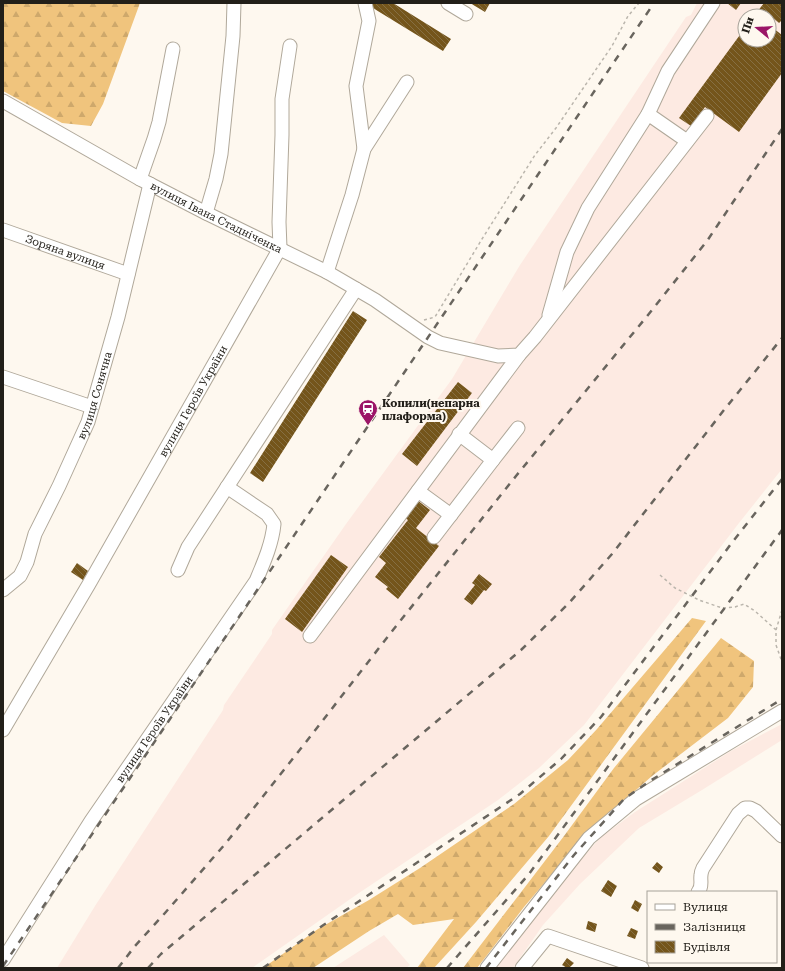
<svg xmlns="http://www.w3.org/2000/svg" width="785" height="971" viewBox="0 0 785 971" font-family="'Roboto Serif',serif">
  <defs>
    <pattern id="forest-firs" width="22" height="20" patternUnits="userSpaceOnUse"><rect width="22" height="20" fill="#f0c47d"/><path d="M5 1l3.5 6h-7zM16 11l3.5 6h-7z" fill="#cea86b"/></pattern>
    <pattern id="building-back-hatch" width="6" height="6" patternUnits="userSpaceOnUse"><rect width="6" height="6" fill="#74551b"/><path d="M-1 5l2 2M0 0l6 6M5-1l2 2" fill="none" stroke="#866f43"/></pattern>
  </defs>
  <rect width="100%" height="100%" fill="#fef8ef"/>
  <!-- industrial -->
  <path fill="#fdeae2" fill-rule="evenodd" d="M697,3H782V469L739,523L584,725L539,768L498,800L356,895L252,968H57L95,906L223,710L224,705L272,634V630L346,524L452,379L520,265L686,17L691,15ZM745,16H769V40H745Z
    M782,724V740L702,790L639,828L580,884L543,925L513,968H494L570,872L600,838L635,812L731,751Z
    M384,935L410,965L406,968H333Z"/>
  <!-- forest -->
  <path fill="url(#forest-firs)" d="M3,3H140L103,104L91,126L62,123L3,91Z
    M692,618L706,621L549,836L476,922L434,968H417L454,919L413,925L398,914L369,931L313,968H263L318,929L369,900L420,868L514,804L568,760L597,729Z
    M721,638L754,661L753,687L728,718L652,776L586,834L524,907L488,954L477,968H463L564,836L614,768Z"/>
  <!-- building -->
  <path fill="url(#building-back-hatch)" d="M369,3H393L451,39L443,51L368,5Z
    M470,3H490L485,12Z
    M727,3H741L736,10Z
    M764,3H782V20L779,23L774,19L769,25L782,35V73L739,132L705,107L691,126L679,118L745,28V40H769V16H754Z
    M353,311L367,320L263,482L250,473Z
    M458,382L472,393L417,466L402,454Z
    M417,500L430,510L416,528L439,546L398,599L386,589L388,587L375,577L386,563L379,557L408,520L404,517Z
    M331,555L348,567L302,632L285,619Z
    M77,563L88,571L83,580L71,572Z
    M479,574L492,584L486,591L484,590L472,605L464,599L475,585L472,583Z
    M657,862L663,867L659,873L652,868Z
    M608,880L617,886L611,897L601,891Z
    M635,900L642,904L638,912L631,908Z
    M588,921L597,924L595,932L586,929Z
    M631,928L638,931L635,939L627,936Z
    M567,958L574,963L569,968H567L562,965Z"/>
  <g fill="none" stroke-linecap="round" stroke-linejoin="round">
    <!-- minor casing -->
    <g stroke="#b0a89a" stroke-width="15">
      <g id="minor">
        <path d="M448,3L466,14"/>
        <path id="s1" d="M3,101L140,179L206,213L327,272L375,300L428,337L440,343L498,356L519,355L535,337L707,116"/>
        <path d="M687,141L648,114L668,71L713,3"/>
        <path d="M364,149L356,86L369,21L365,3"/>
        <path d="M140,179L154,139L159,122L173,49"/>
        <path d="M206,213L216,179L221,154L233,36L234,3"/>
        <path id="s2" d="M3,230L128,274"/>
        <path d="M327,272L352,195L364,149L407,82"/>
        <path d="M549,315L567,252L588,208L648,114"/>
        <path d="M3,377L92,407"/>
        <path d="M459,434L493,460L518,428"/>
        <path d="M418,491L451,515"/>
        <path d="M434,537L493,460"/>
        <path d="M178,570L188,547L356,289"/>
        <path id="s3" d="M3,590L20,576L27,562L35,534L59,486L88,422L118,317L150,184"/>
        <path d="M310,636L519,355"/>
        <path id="s4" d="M3,730L89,584L280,248L279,222L282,135V99L290,46"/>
        <path d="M698,892C703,886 700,881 701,875C701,872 702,870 703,868L738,814L745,808H750L756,811L782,836"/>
        <path id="s5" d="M3,960L91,821L256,581C264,562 272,544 274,524L267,514L227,487"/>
        <path d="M487,968L589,838L636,799L782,711"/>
        <path d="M522,968L548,936L642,968"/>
      </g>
    </g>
    <!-- path -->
    <path stroke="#bab5ac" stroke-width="1.5" stroke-dasharray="3 3" stroke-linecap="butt" d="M424,320L435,317L482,239L535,155L556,128L612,46L628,16L639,3
      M660,575L675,588L699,600L722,608L735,607L744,604L755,611L776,630
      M782,610L776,630V645L782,662"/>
    <!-- minor -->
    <use href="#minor" stroke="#fff" stroke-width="13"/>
    <!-- rail -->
    <path stroke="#69655e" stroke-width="2.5" stroke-dasharray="7 7" stroke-linecap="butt" d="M3,966L654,3
      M118,968L135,946L165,913L226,843L306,742L393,630L516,476L648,315L707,241L782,129
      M148,968L161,954L521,650L569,603L612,554L724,410L782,338
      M263,968L322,926L520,794L561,759L601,717L731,544L782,479
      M447,968L529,874L782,530
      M486,968L574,855L624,799L650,781L782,699"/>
  </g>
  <!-- icons -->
  <defs>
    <g id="station-pin" transform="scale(1)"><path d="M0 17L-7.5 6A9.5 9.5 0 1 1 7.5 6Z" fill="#9b1567" stroke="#fef8ef"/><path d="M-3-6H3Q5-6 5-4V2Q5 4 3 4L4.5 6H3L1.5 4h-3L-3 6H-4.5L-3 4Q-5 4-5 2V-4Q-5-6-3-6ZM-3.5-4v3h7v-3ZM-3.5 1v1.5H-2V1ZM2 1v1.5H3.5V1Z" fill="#fff"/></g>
  </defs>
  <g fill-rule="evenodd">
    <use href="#station-pin" x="368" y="409"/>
  </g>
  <g text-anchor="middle" stroke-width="4" stroke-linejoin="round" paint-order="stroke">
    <!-- street labels -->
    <g font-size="11" fill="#221f19" stroke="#fef8ef">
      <text dy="4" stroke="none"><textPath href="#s1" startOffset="243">вулиця Івана Стадніченка</textPath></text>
      <text dy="4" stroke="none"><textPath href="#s2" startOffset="66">Зоряна вулиця</textPath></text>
      <text dy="4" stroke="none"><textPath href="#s3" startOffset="218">вулиця Сонячна</textPath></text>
      <text dy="4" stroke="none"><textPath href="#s4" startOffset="380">вулиця Героїв України</textPath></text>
      <text dy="4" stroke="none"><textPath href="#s5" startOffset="276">вулиця Героїв України</textPath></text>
    </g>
    <!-- poi labels -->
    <g font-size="11" font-weight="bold" fill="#221f19" stroke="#fef8ef" text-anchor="start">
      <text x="382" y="407">Копили(непарна<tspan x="382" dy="13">плаформа)</tspan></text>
    </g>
  </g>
  <!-- border -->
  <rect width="785" height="971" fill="none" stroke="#221f19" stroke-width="8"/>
  <!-- legend -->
  <rect x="647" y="891" width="130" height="72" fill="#fef8ef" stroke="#a6a199"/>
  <rect x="655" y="904" width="20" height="6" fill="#ffffff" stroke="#a6a199"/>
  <text x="683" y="911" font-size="12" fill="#221f19">Вулиця</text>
  <rect x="655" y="924" width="20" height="6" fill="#69655e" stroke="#a6a199"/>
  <text x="683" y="931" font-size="12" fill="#221f19">Залізниця</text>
  <rect x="655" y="941" width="20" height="12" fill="url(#building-back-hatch)" stroke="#a6a199"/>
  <text x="683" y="951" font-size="12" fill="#221f19">Будівля</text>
  <!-- north arrow -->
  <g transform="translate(757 28) rotate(288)"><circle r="19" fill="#fef8ef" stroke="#a6a199"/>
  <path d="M0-3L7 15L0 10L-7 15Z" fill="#9b1567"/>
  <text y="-6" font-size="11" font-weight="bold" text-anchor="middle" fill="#221f19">Пн</text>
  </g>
</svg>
